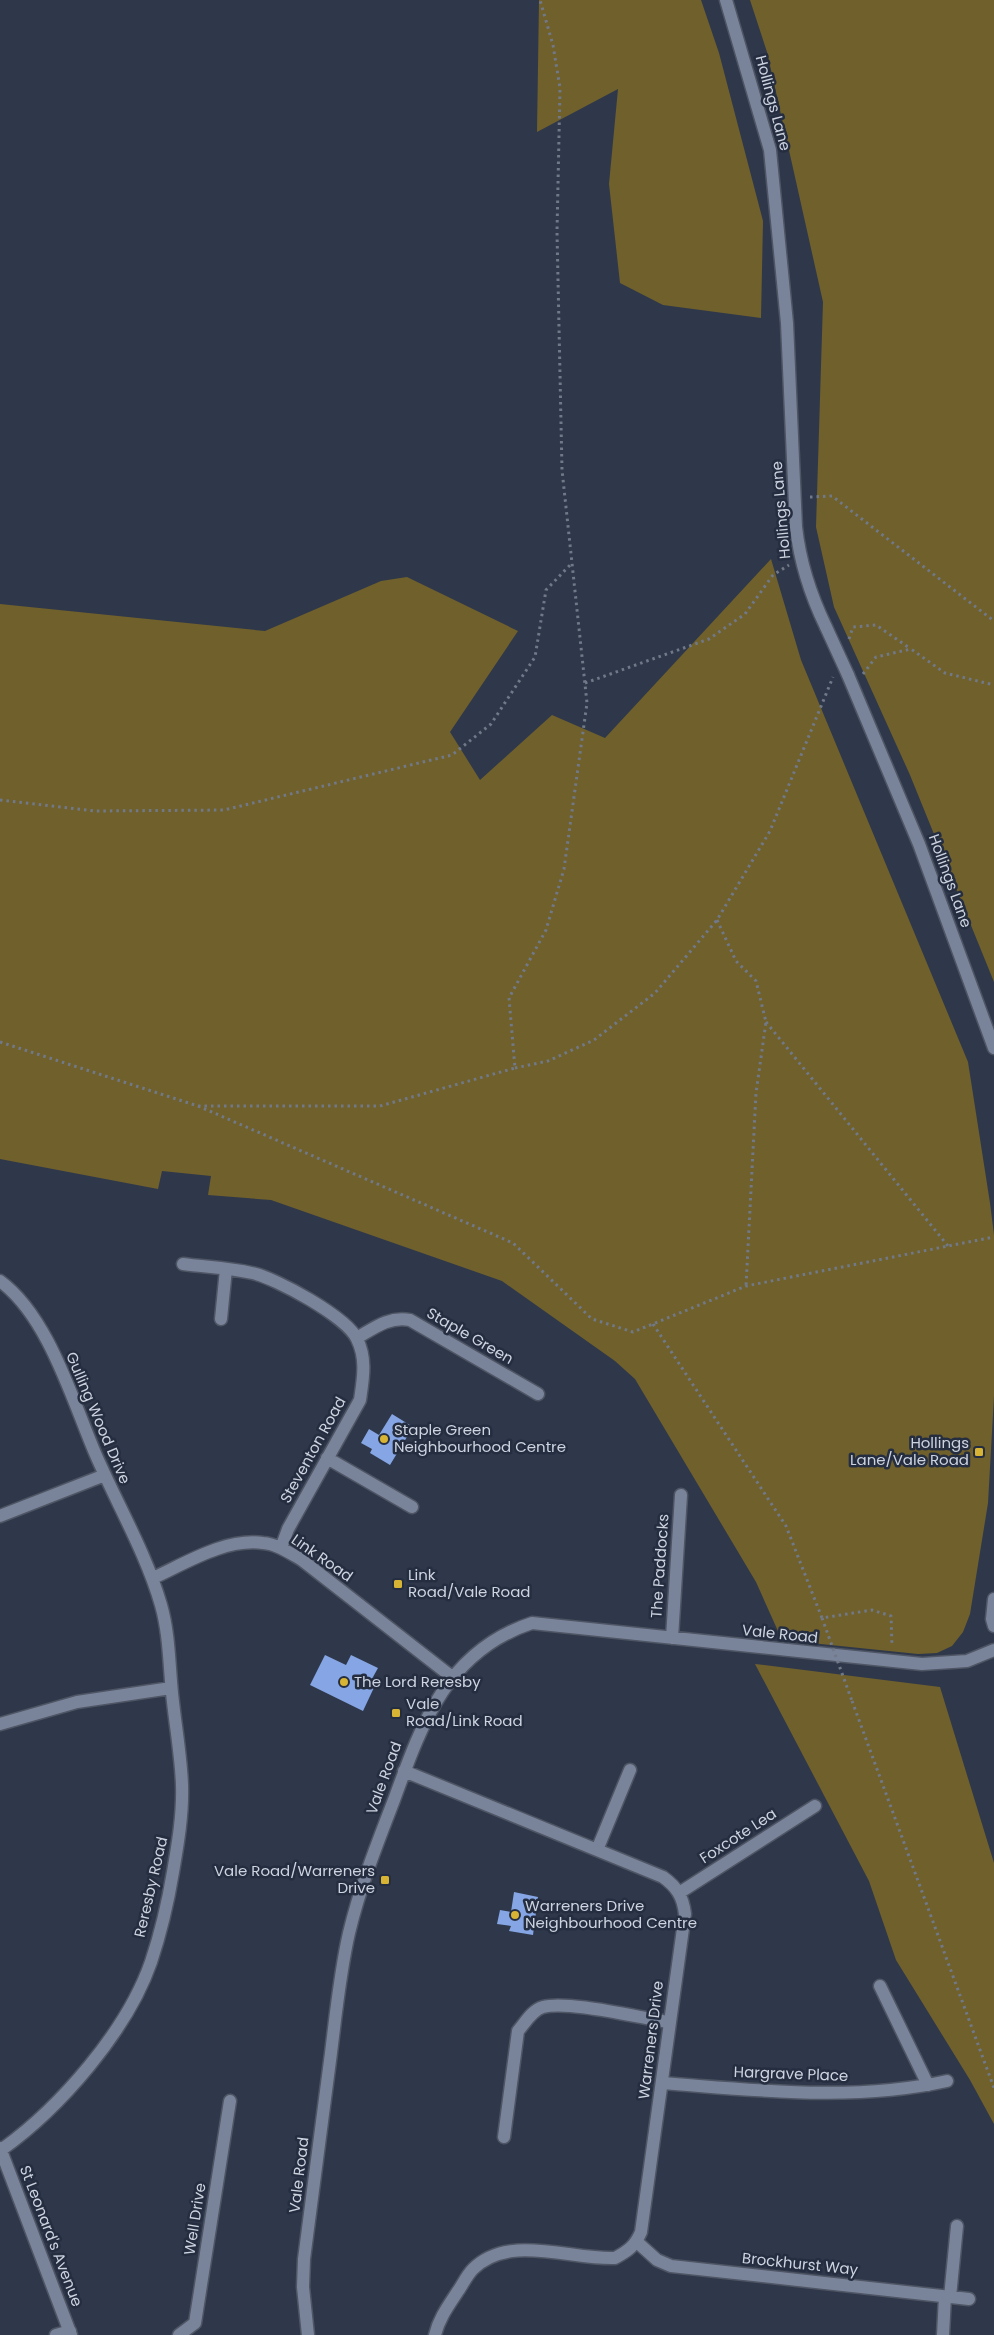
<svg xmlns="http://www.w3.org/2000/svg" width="994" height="2335" viewBox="0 0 994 2335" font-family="Poppins,sans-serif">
  <rect width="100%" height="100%" fill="#2f384a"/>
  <!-- green -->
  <path fill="#70602c" d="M539,0H701L719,53L763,221L761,318L663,305L620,283L609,184L618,89L537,132Z
    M750,0H994V982L910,775L834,607L816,527L823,302L767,52Z
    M771,559L801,660L968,1062L990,1203L994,1235V1396L988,1503L970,1614L963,1632L952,1646L937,1653L918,1654L782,1640L756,1582L635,1379L615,1361L502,1281L271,1200L208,1195L211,1176L162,1171L158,1189L0,1159V604L265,631L381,581L407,577L518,631L450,732L480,780L552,715L605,738Z
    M755,1664L940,1687L994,1863V2124L970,2080L896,1960L869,1881Z"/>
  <!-- building -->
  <path fill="#85a5e4" d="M392,1414L413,1427L390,1465L370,1453L372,1449L361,1443L369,1429L379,1435Z
    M325,1655L346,1665L351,1655L378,1668L373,1677L378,1679L363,1711L310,1685Z
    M514,1892L538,1897L533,1935L509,1931L511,1926L497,1924L500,1910L511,1912Z"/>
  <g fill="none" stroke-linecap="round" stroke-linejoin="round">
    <!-- minor casing -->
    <g stroke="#4e5564" stroke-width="15">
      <path id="minor" d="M726,0L770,150L787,323L796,527C800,563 810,594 826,627
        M848,675L919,844L994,1048
        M183,1264C206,1267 229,1268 252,1273C276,1278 347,1317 357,1339C367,1359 363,1379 360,1400L288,1529L281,1548
        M0,1281C48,1316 72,1399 95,1453C117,1504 146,1553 161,1605C170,1636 169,1670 173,1702C176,1729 181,1757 182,1785C183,1814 178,1843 173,1872C168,1902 161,1932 151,1962C127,2031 60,2108 1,2150
        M221,1319L226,1269
        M357,1338C374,1328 389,1316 410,1320L538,1394
        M327,1458L412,1507
        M0,1516L105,1475
        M153,1578C186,1563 225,1538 263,1543C277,1544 290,1553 302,1560L452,1677
        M994,1599L992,1619L994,1626
        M672,1638L681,1495
        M0,1724L77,1702L171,1688
        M404,1771L663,1877C677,1887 683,1897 685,1914L641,2232C635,2246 628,2251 615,2258C571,2260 509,2233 473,2269C467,2275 463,2284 458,2291C449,2305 439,2318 435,2335
        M597,1850L630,1770
        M679,1893L815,1806
        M880,1986L928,2085
        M662,2083C757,2090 853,2102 947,2081
        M504,2137L518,2031C525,2023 532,2010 543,2007C568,2000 640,2018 669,2022
        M0,2148L71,2335
        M637,2242L657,2260L671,2266L969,2299
        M950,2297L957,2226
        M56,2335L70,2331
        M179,2335L195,2323L230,2101
        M308,2335L303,2287L304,2259C313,2191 322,2122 331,2053C336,2013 340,1972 349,1933C360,1887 377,1844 394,1800C422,1723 447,1651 532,1623L922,1664L967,1661L994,1650
        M943,2335L945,2296"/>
    </g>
    <!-- path -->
    <path stroke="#717989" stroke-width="3" stroke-dasharray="2.5 4" stroke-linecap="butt" d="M810,497L832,496L994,621
      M849,639L853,627L876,625L911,649
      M863,674L876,657L911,649L945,673L994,685
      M585,683L709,639L745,614L773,575L789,565
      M0,800L95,811L224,810L452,755L491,724L535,657L546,590L571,564
      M717,920L736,961L756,981L766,1022L756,1093L746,1286
      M766,1022L948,1246
      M0,1042L198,1106L513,1243L592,1319L633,1332L746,1286L994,1237
      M515,1068L548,1061L594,1040L655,993L717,920L770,831L833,677
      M198,1106H380L515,1068L509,998L546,930L564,869L587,703L562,470L557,232L560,88L553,45L540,0
      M653,1324L786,1526L822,1618L872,1610L891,1616L892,1646
      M852,1701L994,2088"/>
    <!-- minor -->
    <use href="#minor" stroke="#79849a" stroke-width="12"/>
    <!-- minor-bridge casing -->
    <g stroke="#4e5564" stroke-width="15" stroke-linecap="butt">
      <path id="minor-bridge" d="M826,627L848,675"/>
    </g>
    <!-- path-bridge -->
    <path stroke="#717989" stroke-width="3" stroke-dasharray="2.5 4" stroke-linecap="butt" d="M822,1618L852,1701"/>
    <!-- minor-bridge -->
    <use href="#minor-bridge" stroke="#79849a" stroke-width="12"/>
  </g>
  <!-- markers -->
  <g fill="#d7b434" stroke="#252e40" stroke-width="2">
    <circle cx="384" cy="1439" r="5"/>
    <rect x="974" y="1447" width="10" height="10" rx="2.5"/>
    <rect x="393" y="1579" width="10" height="10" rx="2.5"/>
    <circle cx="344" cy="1682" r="5"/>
    <rect x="391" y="1708" width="10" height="10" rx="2.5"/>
    <rect x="380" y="1875" width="10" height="10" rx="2.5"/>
    <circle cx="515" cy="1915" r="5"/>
  </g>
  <g text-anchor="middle" stroke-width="5" stroke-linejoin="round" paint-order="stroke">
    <!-- street labels -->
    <g font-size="15" fill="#cdd3df" stroke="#252e40">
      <text transform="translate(773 103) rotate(75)" y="5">Hollings Lane</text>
      <text transform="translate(781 510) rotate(-95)" y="5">Hollings Lane</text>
      <text transform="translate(950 881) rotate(70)" y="5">Hollings Lane</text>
      <text transform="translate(470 1336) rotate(30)" y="5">Staple Green</text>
      <text transform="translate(98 1418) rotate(67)" y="5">Gulling Wood Drive</text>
      <text transform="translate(313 1450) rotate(-61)" y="5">Steventon Road</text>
      <text transform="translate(322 1558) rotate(35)" y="5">Link Road</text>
      <text transform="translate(660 1566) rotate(-86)" y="5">The Paddocks</text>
      <text transform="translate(780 1634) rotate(6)" y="5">Vale Road</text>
      <text transform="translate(384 1778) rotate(-70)" y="5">Vale Road</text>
      <text transform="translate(738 1836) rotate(-33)" y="5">Foxcote Lea</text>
      <text transform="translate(151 1887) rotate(-77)" y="5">Reresby Road</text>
      <text transform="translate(651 2040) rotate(-83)" y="5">Warreners Drive</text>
      <text transform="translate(791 2074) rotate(2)" y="5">Hargrave Place</text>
      <text transform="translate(299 2175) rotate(-83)" y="5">Vale Road</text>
      <text transform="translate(195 2219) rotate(-81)" y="5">Well Drive</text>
      <text transform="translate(51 2236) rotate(69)" y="5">St Leonard's Avenue</text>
      <text transform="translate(800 2264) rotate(6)" y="5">Brockhurst Way</text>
    </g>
    <!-- poi labels -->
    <g font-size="15" fill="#cdd3df" stroke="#252e40" text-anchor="start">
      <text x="394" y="1435">Staple Green<tspan x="394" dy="17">Neighbourhood Centre</tspan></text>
      <text x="969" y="1448" text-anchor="end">Hollings<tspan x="969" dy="17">Lane/Vale Road</tspan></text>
      <text x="408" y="1580">Link<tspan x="408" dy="17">Road/Vale Road</tspan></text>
      <text x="354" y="1687">The Lord Reresby</text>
      <text x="406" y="1709">Vale<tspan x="406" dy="17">Road/Link Road</tspan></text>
      <text x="375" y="1876" text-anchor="end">Vale Road/Warreners<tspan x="375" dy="17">Drive</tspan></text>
      <text x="525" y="1911">Warreners Drive<tspan x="525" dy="17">Neighbourhood Centre</tspan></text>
    </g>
  </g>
</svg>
